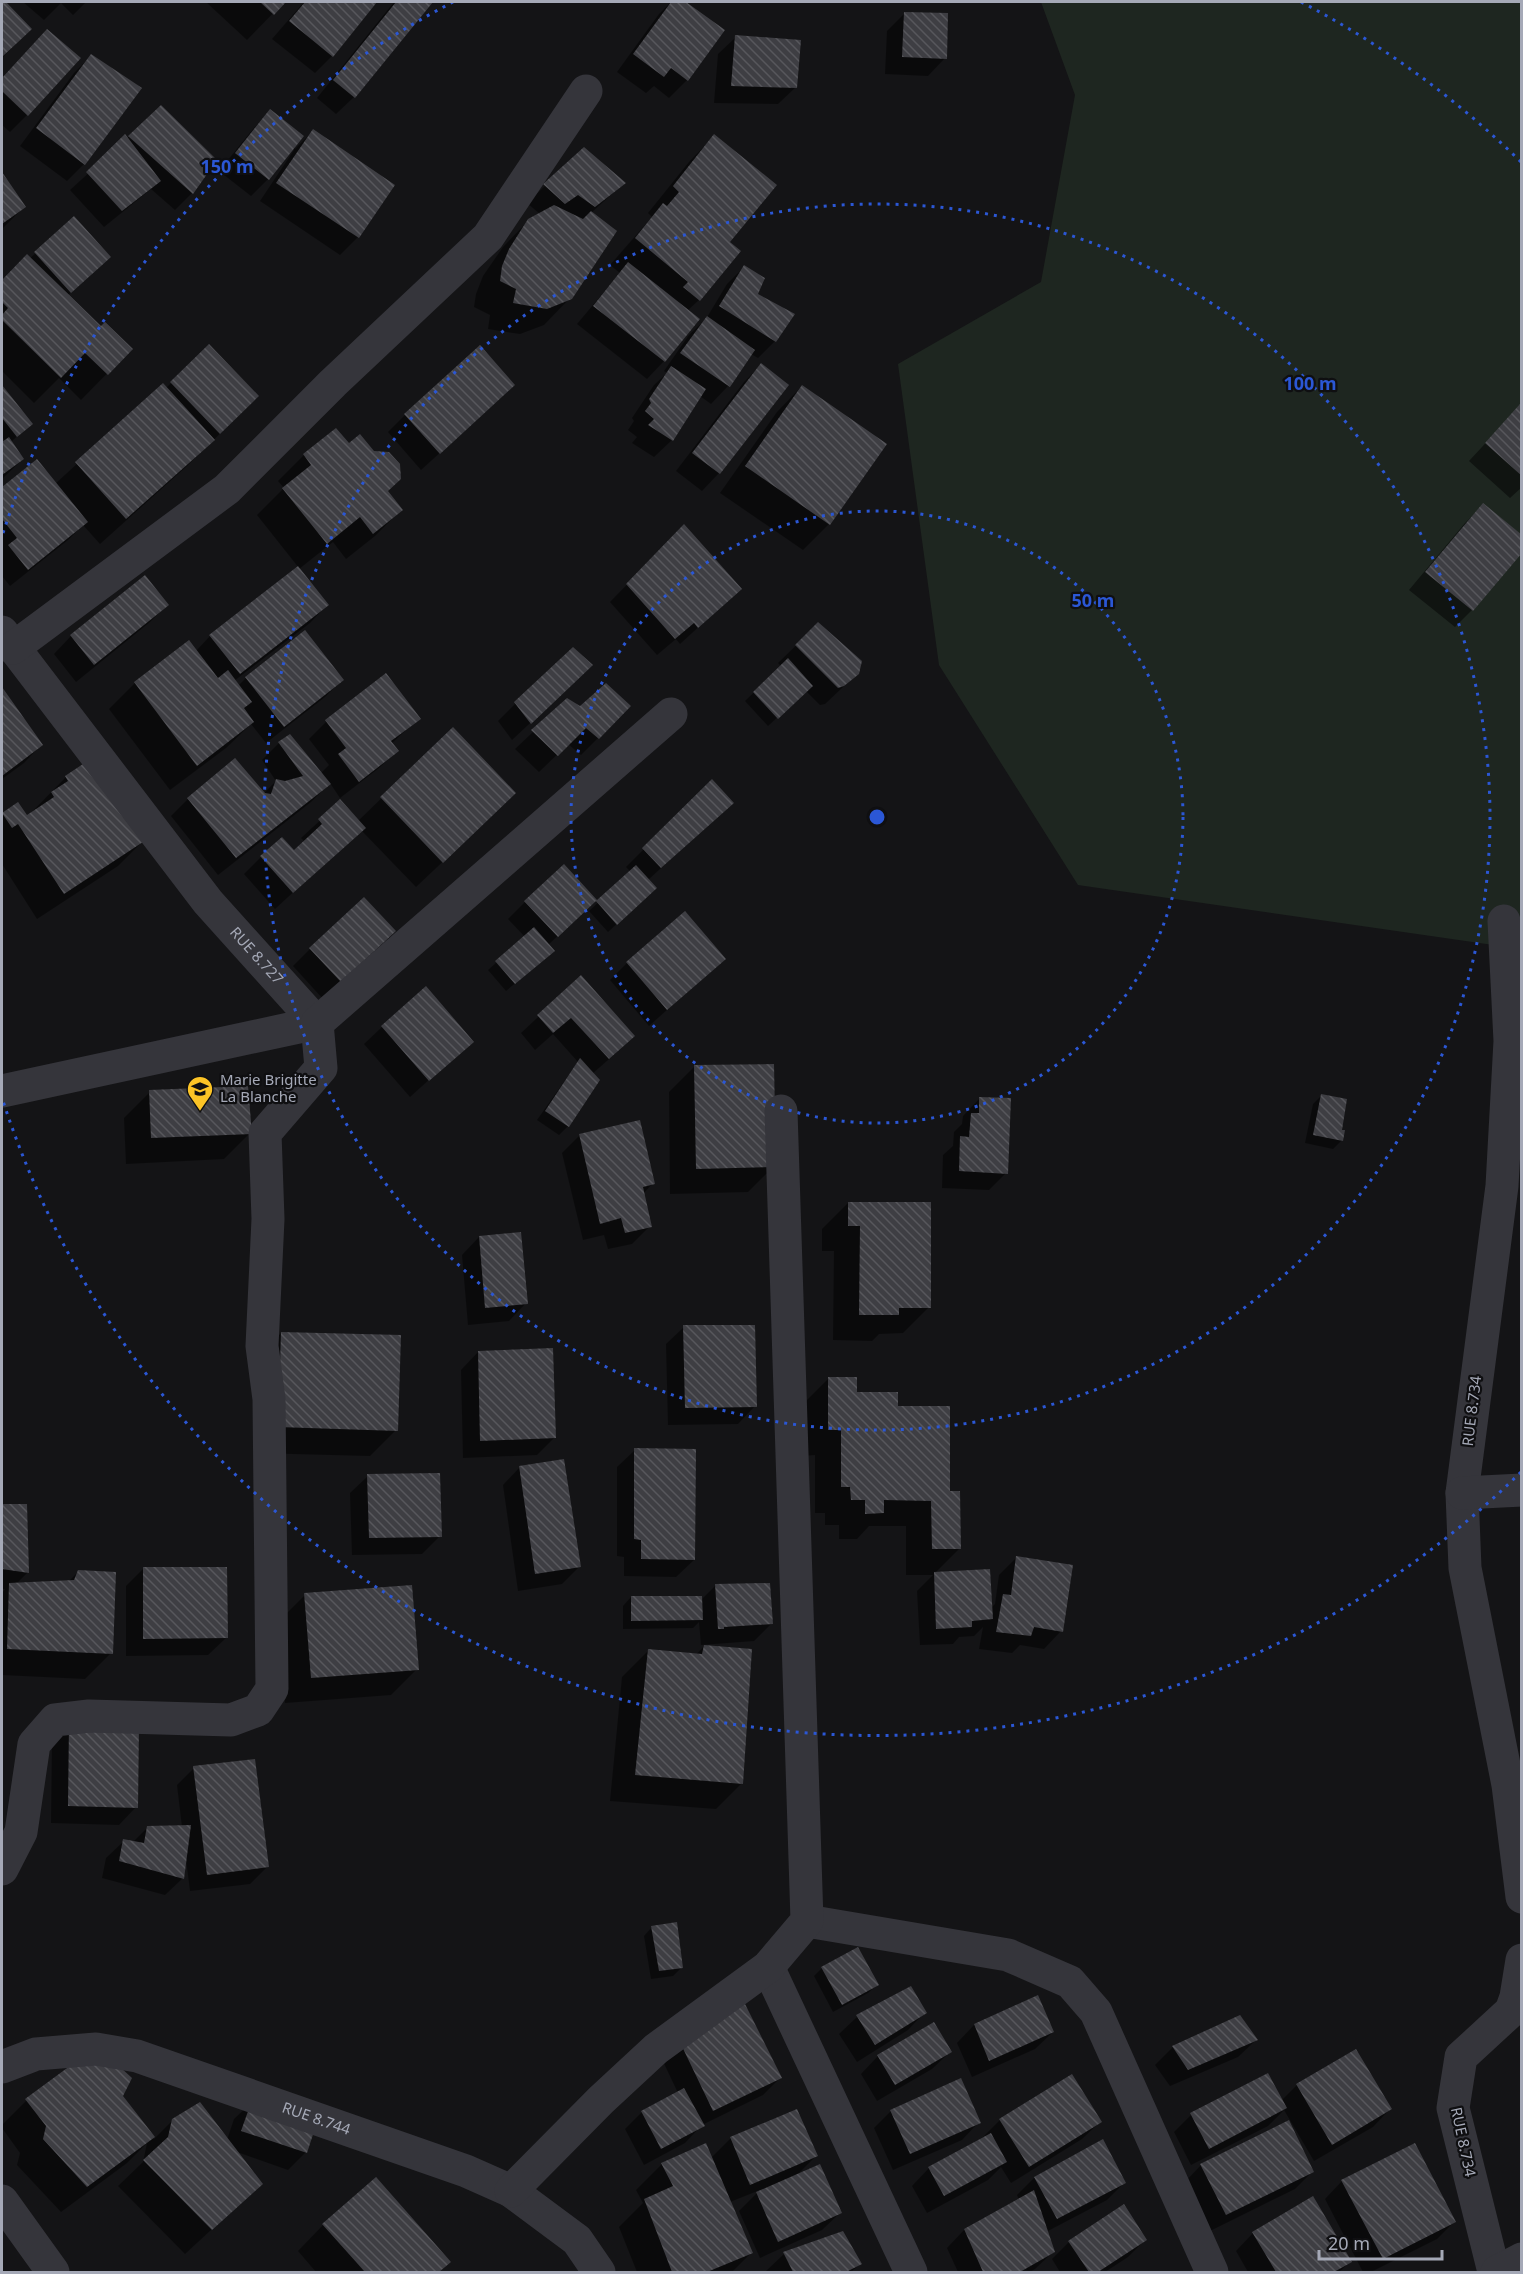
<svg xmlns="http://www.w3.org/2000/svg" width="1523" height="2274" viewBox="0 0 1523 2274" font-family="'Noto Sans',sans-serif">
  <defs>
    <pattern id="building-back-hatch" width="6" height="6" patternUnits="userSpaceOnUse" patternTransform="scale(1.5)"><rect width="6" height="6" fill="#3e3e43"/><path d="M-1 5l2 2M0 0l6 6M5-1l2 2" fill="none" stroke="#57575c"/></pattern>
  </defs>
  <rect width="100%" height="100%" fill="#141416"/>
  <!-- grass -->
  <path fill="#1e2620" d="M1041,2H1521V949L1078,885L939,665L898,364L1041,282L1075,95Z"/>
  <!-- shadow -->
  <path fill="#0007" d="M2,2H4L30,29L2,58Z
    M23,2H86L73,15L61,3L44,20Z
    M206,2H284L247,40Z
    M304,2H375L332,56L315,73L272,39Z
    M394,2H431L354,97L336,114L317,98Z
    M671,2H683L723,30L687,80L669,98L654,86L646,93L617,72L659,14Z
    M905,13L945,58L928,76L885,74L887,31Z
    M736,37L796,87L778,104L714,103L718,54Z
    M30,48L27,115L10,132L2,125V79Z
    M91,56L84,164L67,181L20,146L74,73Z
    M161,107L215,160L192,193L175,210L151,189L104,227L70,190Z
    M270,111L295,149L313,131L393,185L358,237L340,255L260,201L294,150L292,148L268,179L251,196L219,171L253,129Z
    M714,136L728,242L699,300L687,311L698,319L664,361L647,379L577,324L620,273L610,265L652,217L648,213L689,162Z
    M584,149L624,183L591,213L570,298L544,325L520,334L488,329L490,315L474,307L476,294L483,276L503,247L529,220L540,214L527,203Z
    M2,174L24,207L2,229Z
    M36,253L92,274L67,296L101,328L131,349L81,400L59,378L34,403L2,371V282L27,256L29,259Z
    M744,267L775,341L758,358L751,354L728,386L711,404L700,396L672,440L654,457L632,443L637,437L628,430L634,421L632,418L654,385L667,373L664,371L689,335L706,319L727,284Z
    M209,346L240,414L187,466L100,544L83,525L68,540L10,586L2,576V489L36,461L55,484L163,385L166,388Z
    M761,365L719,473L702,491L676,471L744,382Z
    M802,386L885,444L829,524L803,550L720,493L777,412Z
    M2,387L31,423L11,442L23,459L2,479V444L5,441L3,438L2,439Z
    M496,402L421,470L388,432L405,415Z
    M1520,406L1522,487L1510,498L1469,461Z
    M336,430L401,510L375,536L346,559L333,542L299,569L327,605L310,623L234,681L238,686L246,678L342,680L325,697L266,743L251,724L226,748L170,790L109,709L135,683L196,651L210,636L299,568L257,515L284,488L278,481L304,455Z
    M1483,505L1472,610L1455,627L1409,590L1465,523Z
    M684,526L740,589L680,644L676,639L657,655L610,602Z
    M167,605L150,622L76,682L54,654L71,636Z
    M818,624L858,673L825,704L820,705L806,691L768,726L745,701L781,666L778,663Z
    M574,682L512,740L498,721L515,704Z
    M2,689L41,745L24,763L2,779Z
    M567,700L598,738L581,755L568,744L539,772L515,749Z
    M419,718L391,744L397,751L379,768L340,798L330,783L311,802L218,875L171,816L188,799L264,793L276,781L262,760L279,743L320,774L329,765L309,739L326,722Z
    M453,729L488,819L416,887L361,830L275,909L244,874L261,857L294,852L305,842L301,838L340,802L358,821Z
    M66,777L144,840L118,866L37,919L2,864V815L26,818Z
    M712,781L732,803L648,880L646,897L608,932L589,911L631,872L626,867Z
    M525,902L578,917L548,945L544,959L506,991L488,970L525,937L508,919Z
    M394,931L323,999L293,966L310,949Z
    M724,959L649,1026L610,980L627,963Z
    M581,977L616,1053L592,1074L598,1080L568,1126L559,1135L537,1120L578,1062L553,1034L535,1050L521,1033Z
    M382,1027L472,1041L410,1097L364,1044Z
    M695,1066L774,1166L748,1192L670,1194L669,1092Z
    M150,1092L250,1133L224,1159L126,1164L124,1118Z
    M1322,1095L1340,1131L1342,1140L1333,1149L1305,1143L1313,1104Z
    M980,1098L1006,1173L989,1190L942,1188L943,1155L953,1146L954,1132L962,1124L963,1116Z
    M580,1135L653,1183L643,1194L650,1226L632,1244L608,1249L604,1235L583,1240L562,1153Z
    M848,1203L929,1307L903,1333L879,1334L872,1341L833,1340L834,1251H822V1229Z
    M479,1237L526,1303L509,1321L468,1325L462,1255Z
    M684,1327L755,1406L738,1424L668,1425L666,1344Z
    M281,1333L396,1430L370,1456L253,1453L255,1359Z
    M478,1352L554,1438L537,1455L463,1458L461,1370Z
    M828,1379L856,1394L896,1408L949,1492L959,1549L935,1573L991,1608L995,1604L999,1575L1017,1557L1061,1631L1044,1649L1020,1645L1012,1653L979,1649L983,1627L974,1636L959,1637L953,1644L920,1645L917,1591L933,1575H906V1526H869L857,1539H839V1525H825V1513H815V1455L802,1456V1405Z
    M635,1450L694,1560L676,1577L624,1576V1557L617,1556V1467Z
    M520,1467L579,1567L562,1584L518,1591L503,1485Z
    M368,1476L440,1536L422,1554L352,1555L350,1493Z
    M2,1505H26L28,1572L16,1584L68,1582L78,1572L111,1653L85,1679L2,1675V1593L5,1589H2Z
    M143,1569L226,1638L208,1655L126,1656V1586Z
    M715,1586L771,1624L754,1641L701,1645L699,1622L693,1628L623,1629V1606L631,1597L701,1600Z
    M305,1595L417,1669L391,1695L285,1703L279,1621Z
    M704,1646L742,1783L716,1809L610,1801L622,1677L648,1651L696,1655Z
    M70,1724L136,1807L119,1825L51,1823L52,1742Z
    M194,1768L268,1866L250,1884L190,1891L186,1859L183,1878L165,1895L102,1878L106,1858L124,1841L133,1842L148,1827H182L177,1785Z
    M652,1927L682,1967L673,1976L651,1979L644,1936Z
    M822,1968L877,1985L868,1993L833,2012L814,1976Z
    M911,1988L925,2012L908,2030L857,2062L839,2034L857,2017Z
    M1240,2017L1256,2040L1238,2057L1170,2086L1155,2065L1173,2047Z
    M974,2025L1053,2032L1035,2049L972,2077L957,2043Z
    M677,2038L780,2078L763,2095L702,2125L685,2143L644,2165L625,2129L642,2112L678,2093L660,2055Z
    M950,2052L932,2069L877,2101L861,2074L878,2056Z
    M1297,2085L1390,2109L1373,2127L1314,2161L1284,2110L1268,2126L1191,2165L1174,2132L1191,2115L1281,2101Z
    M121,2096L154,2139L172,2121L227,2140L234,2119L252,2102L306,2152L288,2170L237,2152L261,2184L185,2254L118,2186L143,2162L147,2143L127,2163L61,2212L17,2165L20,2153L2,2128V2125L26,2101Z
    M891,2111L979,2122L962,2140L893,2170L874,2128Z
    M1000,2120L1100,2122L1082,2139L1011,2183L1001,2167L988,2180L927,2213L912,2186L929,2168L983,2137Z
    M731,2138L816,2156L796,2176L840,2213L822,2230L760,2258L739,2211L760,2190L730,2202L752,2252L732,2272H637L619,2227L643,2203L636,2190L662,2164L711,2158Z
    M1103,2141L1125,2182L1107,2200L1046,2232L1053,2252L1035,2269L1030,2272H958L947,2248L964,2230L1019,2200L1017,2195L1034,2178Z
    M1201,2165L1312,2172L1295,2189L1208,2232L1184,2183Z
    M1342,2181L1454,2222L1437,2239L1371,2272H1363L1325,2199Z
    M323,2225L449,2262L439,2272H316L298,2251Z
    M843,2233L860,2264L851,2272L766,2271L784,2254Z
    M1253,2233L1350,2262L1339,2272H1248L1236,2251Z
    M1145,2240L1128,2257L1105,2272H1060L1052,2259L1069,2242Z"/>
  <!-- building -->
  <path fill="url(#building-back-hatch)" d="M2,2H6L32,29L2,57Z
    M260,2H286L274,15Z
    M305,2H377L333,57L289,21Z
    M396,2H433L355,98L333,80Z
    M671,2H686L725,30L688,81L671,68L664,77L633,54Z
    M904,12L948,13L947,59L902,57Z
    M47,29L81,58L28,116L2,91V78Z
    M735,35L801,40L797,88L731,86Z
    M91,54L142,88L85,165L36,128Z
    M161,105L217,160L193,194L128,136Z
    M270,109L304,136L269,180L235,153Z
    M313,129L395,185L359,238L276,183Z
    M125,134L161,181L122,211L86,172Z
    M714,134L777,185L730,242L741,251L700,301L683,287L688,282L635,238L663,203L667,206L679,192L673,186Z
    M584,147L626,183L595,207L578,195L565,204L543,184Z
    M2,172L26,207L2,224Z
    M554,205L583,219L591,211L617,231L572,299L547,309L513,303L516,289L500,281L502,266L509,249L528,219Z
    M74,216L111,257L71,293L34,252Z
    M27,254L101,326L105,322L133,349L108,375L85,353L61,378L2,320V315L8,308L2,302V280Z
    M628,262L700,319L665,362L593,306Z
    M744,265L765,278L758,294L795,314L776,342L719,306Z
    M707,316L755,350L730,387L680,353Z
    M209,344L259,396L220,434L170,382Z
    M480,345L515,385L440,454L404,414Z
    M761,363L789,385L720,474L692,453Z
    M671,366L706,389L673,441L648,425L654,419L645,411L651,403L649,399Z
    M163,383L215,440L126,519L75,462Z
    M2,385L33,424L17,437L2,418Z
    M802,385L887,444L830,525L745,466Z
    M1520,404L1522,405V476L1485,443Z
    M336,428L349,443L360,434L374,451L389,452L400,464L401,479L388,491L403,510L373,534L360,517L327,544L282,488L311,465L303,454Z
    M9,437L24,459L2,475V442Z
    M37,459L88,522L28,570L8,545L17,538L2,519V487Z
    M1483,503L1522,535V553L1473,611L1425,572Z
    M684,524L742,589L698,628L694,623L675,639L626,584Z
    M298,566L329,605L240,674L209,635Z
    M145,575L169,605L94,665L70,635Z
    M818,622L862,661L859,674L844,686L838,688L795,645Z
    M305,630L344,680L284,727L245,677Z
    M189,640L218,678L228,670L252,702L244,708L254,722L197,766L134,682Z
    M573,647L593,665L531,724L514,702Z
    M788,658L813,686L778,719L753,692Z
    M386,673L421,719L391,741L399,751L359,782L338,754L346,748L325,720Z
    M606,683L631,706L599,739L586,728L558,756L531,730L567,698L580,706Z
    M2,687L43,745L2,776Z
    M453,727L516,793L443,863L380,797Z
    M290,734L331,784L236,858L187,798L235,758L265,793L271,794L276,779L285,781L303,776L278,742Z
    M92,758L146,840L64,894L18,824L12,828L2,813L18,802L27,815L54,797L51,792L68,781L65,776Z
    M712,779L734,803L661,868L642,848Z
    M340,799L366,828L293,893L260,856L282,837L294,850L322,824L318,819Z
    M564,864L597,900L636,865L657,888L617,925L596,901L558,937L524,901Z
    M364,897L396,931L341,982L309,948Z
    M685,911L726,959L667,1010L626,962Z
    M534,927L555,951L515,984L495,961Z
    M581,975L635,1036L609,1059L571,1018L553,1033L537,1015Z
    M426,986L474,1042L429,1081L381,1026Z
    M580,1058L600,1080L569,1127L545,1111Z
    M774,1064L776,1167L696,1169L694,1065Z
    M248,1086L252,1134L151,1138L149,1090Z
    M1321,1094L1347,1099L1342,1130H1345L1343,1141L1313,1135Z
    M979,1097L1011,1098L1008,1174L959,1171L960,1136L969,1137L971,1113H979Z
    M640,1120L655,1184L643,1187L652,1227L625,1233L621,1218L600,1224L579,1134Z
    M848,1202H931V1308H899V1315H859L860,1226H848Z
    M521,1232L528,1304L485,1308L479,1236Z
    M683,1325H755L757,1407L685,1408Z
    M281,1332L401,1335L398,1431L278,1427Z
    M553,1348L556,1438L480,1441L478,1351Z
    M828,1377H857V1392H898V1406H950V1491H960L961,1549H932L931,1501L884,1500V1513L865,1514V1500H851L850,1487H841V1430H828Z
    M634,1448L696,1449L695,1560L641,1559V1540L634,1539Z
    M564,1459L581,1567L535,1574L519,1466Z
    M440,1473L442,1537L369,1538L367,1474Z
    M2,1504H27L29,1573L2,1569Z
    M1016,1556L1073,1565L1063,1632L1034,1627L1031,1636L996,1632L1003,1594L1011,1595Z
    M143,1567H227L228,1638L143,1639Z
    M990,1569L993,1619L972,1621V1627L936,1629L934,1572Z
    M78,1570L116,1572L113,1654L7,1649L9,1583L74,1580Z
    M770,1583L773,1624L724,1627V1629H718L715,1584Z
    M412,1585L419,1670L311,1678L304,1593Z
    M631,1596H702L703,1620L631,1621Z
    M704,1645L752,1649L743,1784L635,1775L648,1649L702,1654Z
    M69,1723L139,1724L138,1808L68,1806Z
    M255,1759L269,1867L207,1875L193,1766Z
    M191,1825L184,1879L119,1861L123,1839L144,1843L147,1826Z
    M677,1922L683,1968L659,1971L651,1926Z
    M858,1947L879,1985L842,2005L821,1967Z
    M911,1986L927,2013L875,2045L856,2015Z
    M1038,1995L1054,2032L989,2061L974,2024Z
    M745,2004L782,2078L713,2111L677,2036Z
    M1240,2015L1258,2040L1188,2070L1172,2046Z
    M934,2022L952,2052L895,2085L877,2055Z
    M97,2046L132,2078L123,2096L155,2137L87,2187L43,2139L46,2126L25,2099Z
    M1356,2049L1392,2109L1332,2145L1296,2084Z
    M1268,2073L1287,2108L1209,2149L1190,2113Z
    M1072,2074L1102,2122L1029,2167L999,2119Z
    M961,2078L981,2123L910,2154L890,2110Z
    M684,2088L705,2126L661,2149L641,2111Z
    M252,2100L317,2122L307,2153L241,2131Z
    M200,2102L263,2184L212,2230L143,2160L168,2137L172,2119Z
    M797,2109L818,2156L750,2185L730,2137Z
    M1289,2120L1314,2172L1226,2215L1200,2164Z
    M991,2133L1007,2162L944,2196L928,2167Z
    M1103,2139L1126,2183L1057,2219L1034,2177Z
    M706,2143L753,2253L707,2272H672L644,2199L673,2186L661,2163Z
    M1415,2143L1456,2222L1383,2259L1341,2180Z
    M820,2164L842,2213L778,2242L756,2192Z
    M376,2177L451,2262L439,2272H365L322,2224Z
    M1034,2190L1055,2252L1020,2272H983L964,2229Z
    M1313,2196L1352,2262L1334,2272H1276L1252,2232Z
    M1124,2204L1147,2240L1098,2272H1089L1068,2241Z
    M843,2231L862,2264L846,2272H793L783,2252Z"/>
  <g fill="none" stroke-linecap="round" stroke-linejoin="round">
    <!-- minor -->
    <g stroke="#35353b" stroke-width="33">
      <path id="s1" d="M2,632L208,902L317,1023L2,1091"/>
      <path d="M13,648L227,489L333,383L488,237L586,91"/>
      <path d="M1504,921L1510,1041L1502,1186L1462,1493L1465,1568L1508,1785L1522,1897"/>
      <path d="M1462,1493L1522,1490"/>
      <path d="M2,1869L21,1832L34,1744L55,1720L89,1716L231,1720L258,1710L272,1689L269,1399L262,1346L268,1219L265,1133L321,1068L317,1023L671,714"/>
      <path d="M807,1921L1008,1955L1070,1982L1096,2012L1212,2272"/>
      <path d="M768,1967L911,2272"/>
      <path id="s2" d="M2,2067L36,2054L96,2049L137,2056L466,2171L511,2191L577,2240L599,2272"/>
      <path d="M511,2191L601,2100L656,2049L768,1967L807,1921L781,1111"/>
      <path d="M2,2201L53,2272"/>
      <path d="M1494,2272L1453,2108L1461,2057L1511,2011L1516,1997L1522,1960"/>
      <path d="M1497,2272L1522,2259"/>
    </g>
  </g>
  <!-- distance rings -->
  <g fill="none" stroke="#2b57d5" stroke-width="3" stroke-dasharray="3 6">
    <circle cx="877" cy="817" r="306"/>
    <circle cx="877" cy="817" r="613"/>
    <path d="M1521 1472A919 919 0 0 1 3 1101M3 533A919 919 0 0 1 453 2M1301 2A919 919 0 0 1 1521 162"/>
  </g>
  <!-- icons -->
  <defs>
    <g id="school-pin" transform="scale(1.35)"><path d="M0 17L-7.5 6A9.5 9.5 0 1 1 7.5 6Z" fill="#fcc426" stroke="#0f0f11"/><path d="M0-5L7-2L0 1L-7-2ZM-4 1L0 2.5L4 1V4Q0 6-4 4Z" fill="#111"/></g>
  </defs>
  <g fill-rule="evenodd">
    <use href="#school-pin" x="200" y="1089"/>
  </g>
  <g text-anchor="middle" stroke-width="4.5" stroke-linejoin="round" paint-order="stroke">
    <!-- street labels -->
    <g font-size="15" fill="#a5a9b7" stroke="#0f0f11">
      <text dy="5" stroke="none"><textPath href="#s1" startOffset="412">RUE 8.727</textPath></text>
      <text transform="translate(1472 1411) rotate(-83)" y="5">RUE 8.734</text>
      <text dy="5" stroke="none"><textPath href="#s2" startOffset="328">RUE 8.744</textPath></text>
      <text transform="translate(1463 2142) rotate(78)" y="5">RUE 8.734</text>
    </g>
    <!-- poi labels -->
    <g font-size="15" fill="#a5a9b7" stroke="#0f0f11" text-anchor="start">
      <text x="220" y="1085">Marie Brigitte<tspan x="220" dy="17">La Blanche</tspan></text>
    </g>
  </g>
  <circle cx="877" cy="817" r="9" fill="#2b57d5" stroke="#0f0f11" stroke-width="3"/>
  <g font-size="18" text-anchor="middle" font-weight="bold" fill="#2b57d5" stroke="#0f0f11" stroke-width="4.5" stroke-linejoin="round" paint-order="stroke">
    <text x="227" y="173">150 m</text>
    <text x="1310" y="390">100 m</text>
    <text x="1093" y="607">50 m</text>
  </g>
  <!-- border -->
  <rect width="1523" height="2274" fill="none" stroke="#a5a9b7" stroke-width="6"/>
  <!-- scale -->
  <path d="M1319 2250v9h123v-9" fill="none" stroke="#a5a9b7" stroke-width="3"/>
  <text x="1328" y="2250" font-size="18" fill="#a5a9b7" stroke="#0f0f11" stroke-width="4.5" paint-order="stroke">20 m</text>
</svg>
